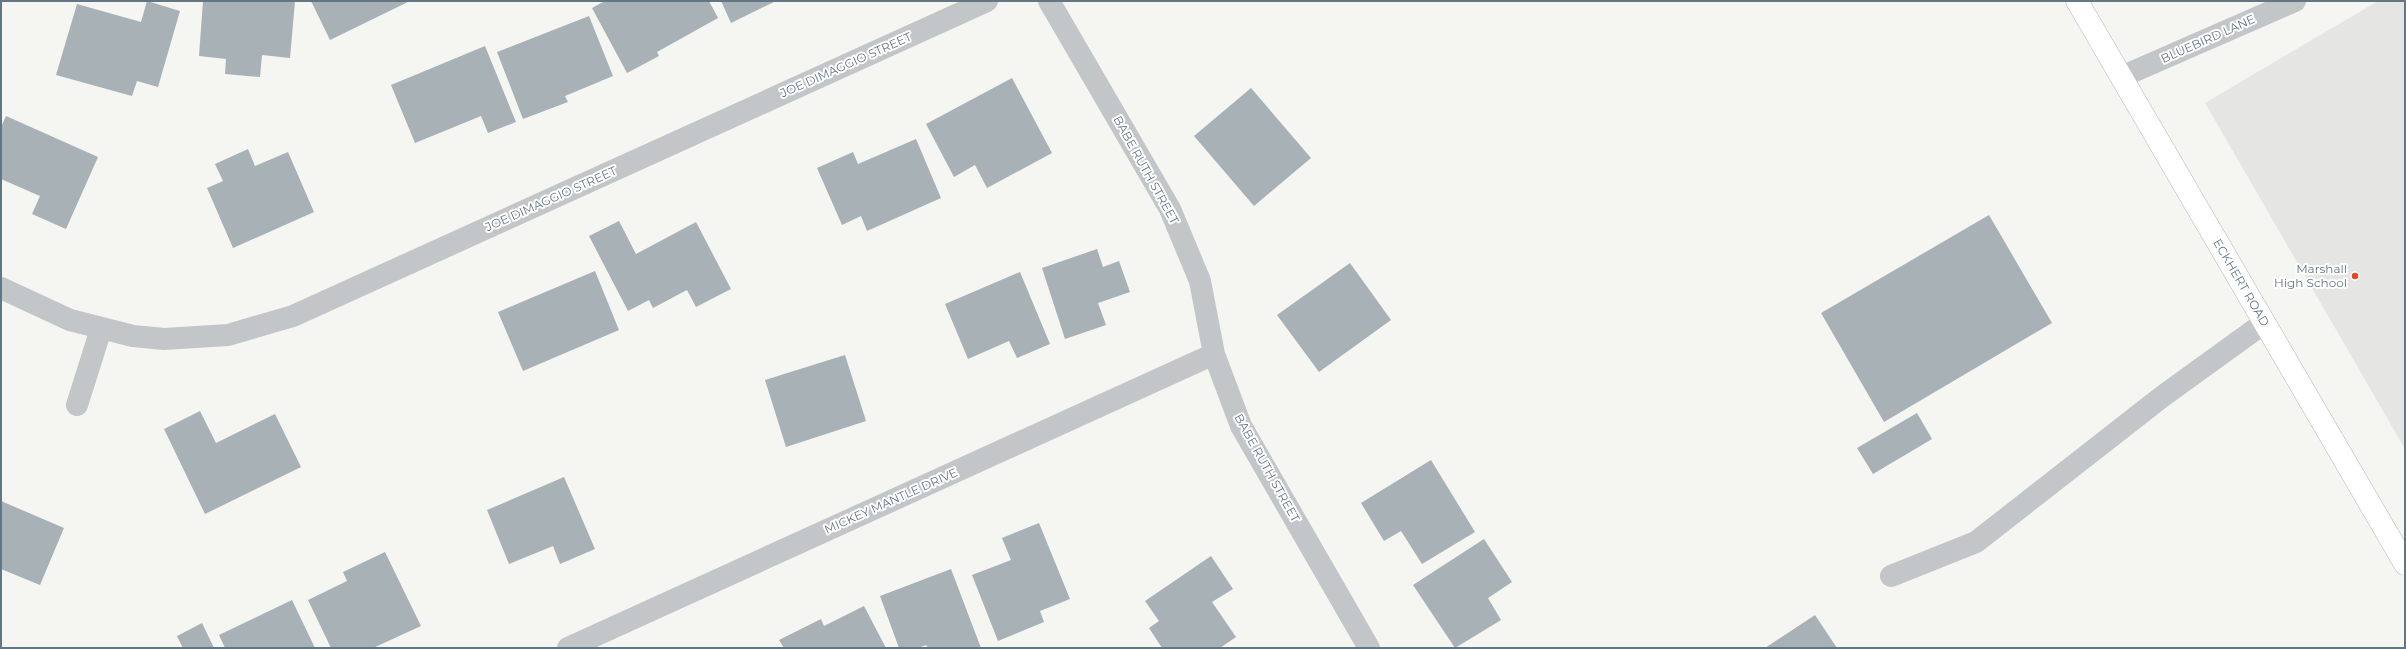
<svg xmlns="http://www.w3.org/2000/svg" width="2406" height="649" viewBox="0 0 2406 649" font-family="Montserrat,sans-serif">
  <rect width="100%" height="100%" fill="#f5f5f1"/>
  <!-- built -->
  <path fill="#e5e6e4" d="M2378,1H2405V449L2205,103Z"/>
  <!-- building -->
  <path fill="#a8b1b6" d="M147,1L180,11L158,87L137,81L132,96L56,75L77,4L141,22Z
    M203,1H295L290,58L262,55L260,77L225,74L226,59L199,56Z
    M311,1H410L330,40Z
    M605,1H709L718,18L657,52L659,56L627,73L592,8Z
    M721,1H776L731,23Z
    M589,16L613,76L565,96L568,102L523,119L497,52Z
    M485,46L516,122L488,133L481,116L415,143L391,85Z
    M1012,78L1052,153L987,188L975,165L954,177L926,124Z
    M1251,88L1311,158L1254,206L1194,136Z
    M6,116L98,157L66,229L32,214L40,196L1,179V127Z
    M916,139L941,198L867,231L861,216L842,225L817,168L853,152L858,164Z
    M248,149L255,166L288,152L314,212L233,248L207,188L223,181L215,164Z
    M1989,215L2052,323L1884,422L1821,313Z
    M619,221L636,254L696,222L731,289L696,307L687,290L653,308L649,300L628,311L589,236Z
    M1097,249L1103,267L1119,261L1130,292L1098,303L1106,325L1065,339L1042,268Z
    M1350,263L1391,320L1319,372L1277,315Z
    M595,271L619,330L523,371L498,312Z
    M1020,272L1050,344L1017,358L1009,341L968,359L945,304Z
    M845,355L866,421L786,447L765,380Z
    M200,411L216,443L275,414L301,467L205,514L164,429Z
    M1917,413L1932,439L1873,474L1857,448Z
    M1431,460L1475,532L1422,564L1401,531L1384,541L1361,503Z
    M564,477L595,549L560,564L553,546L509,564L487,510Z
    M1,501L64,528L40,585L1,569Z
    M1039,523L1070,599L1040,611L1044,622L998,641L972,575L1011,560L1002,538Z
    M1484,539L1512,582L1488,598L1501,620L1455,648L1413,585Z
    M385,552L421,626L373,648H331L308,600L347,581L343,572Z
    M1211,556L1233,589L1212,602L1236,637L1220,648H1162L1149,628L1159,621L1145,601Z
    M951,569L981,648H928L926,645L918,648H899L880,596Z
    M292,600L315,648H225L219,635Z
    M864,606L886,648H784L779,640L821,619L824,626Z
    M1815,615L1837,648H1765Z
    M202,623L214,648H183L177,636Z"/>
  <g fill="none" stroke-linecap="round" stroke-linejoin="round">
    <!-- major casing -->
    <g stroke="#b3b8bb" stroke-width="23">
      <g id="major">
        <path id="s1" d="M2077,1L2405,564"/>
      </g>
    </g>
    <!-- minor -->
    <path stroke="#c2c6c9" stroke-width="22" d="M1049,1L1170,209L1200,281L1214,354L1241,426L1369,648
      M2121,77L2295,1
      M1,288L70,320L133,336L164,339L228,335L293,316L987,1
      M77,405L101,329
      M1891,576L1976,542L2163,396L2264,323
      M568,648L1214,354"/>
    <!-- major -->
    <use href="#major" stroke="#fff" stroke-width="22"/>
  </g>
  <!-- markers -->
  <circle fill="#e54621" stroke="#fff" stroke-width="1.5" cx="2355" cy="276" r="4"/>
  <g text-anchor="middle" stroke-width="4" stroke-linejoin="round" paint-order="stroke">
    <!-- street labels -->
    <g font-size="12" fill="#637683" stroke="#fff">
      <text transform="translate(2208 39) rotate(-24)" y="4">BLUEBIRD LANE</text>
      <text transform="translate(846 65) rotate(-24)" y="4">JOE DIMAGGIO STREET</text>
      <text transform="translate(1146 170) rotate(61)" y="4">BABE RUTH STREET</text>
      <text transform="translate(551 199) rotate(-24)" y="4">JOE DIMAGGIO STREET</text>
      <text dy="4" stroke="none"><textPath href="#s1" startOffset="326">ECKHERT ROAD</textPath></text>
      <text transform="translate(1267 468) rotate(61)" y="4">BABE RUTH STREET</text>
      <text transform="translate(891 501) rotate(-24)" y="4">MICKEY MANTLE DRIVE</text>
    </g>
    <!-- poi labels -->
    <g font-size="12" fill="#637683" stroke="#fff" text-anchor="end">
      <text x="2347" y="273">Marshall<tspan x="2347" dy="14">High School</tspan></text>
    </g>
  </g>
  <!-- border -->
  <rect width="2406" height="649" fill="none" stroke="#637683" stroke-width="4"/>
</svg>
